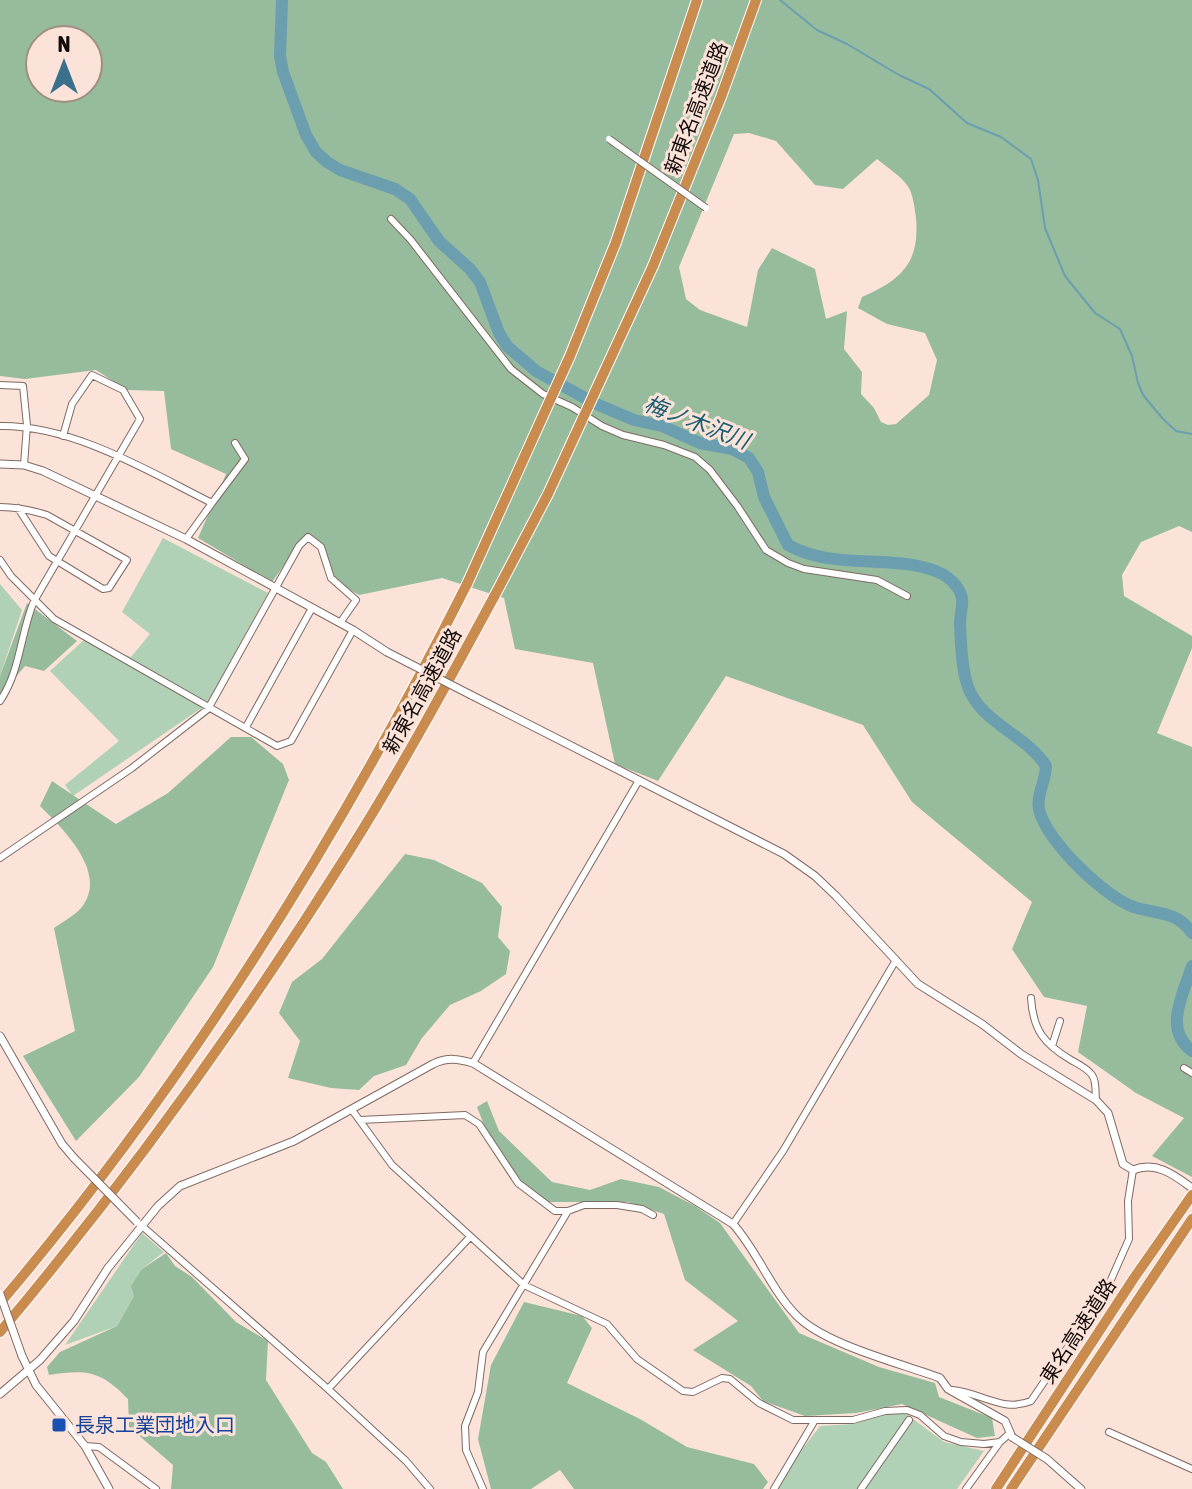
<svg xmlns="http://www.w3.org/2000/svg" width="1192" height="1489" viewBox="0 0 1192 1489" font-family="'Asap Condensed','Noto Sans JP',sans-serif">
  <rect width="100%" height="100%" fill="#fce3da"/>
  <!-- green -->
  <path fill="#b0d1b6" d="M163,538L268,593L206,705L73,796L65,785L119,741L50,671L85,639L131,657L150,634L122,612Z
    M0,584L22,610L0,676Z
    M142,1233L164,1252L142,1269L134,1296L117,1326L65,1345Z
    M905,1413L944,1442L984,1451L957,1489H772L820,1426L854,1424L884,1414Z"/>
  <!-- forest -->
  <path fill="#96bc9d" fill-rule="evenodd" d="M0,0H1192V532L1179,526L1141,542L1122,575L1124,596L1192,636V648L1157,733L1192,747V1177L1152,1156L1184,1118L1136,1093L1078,1052L1087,1006L1044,997L1012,949L1032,902L912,802L863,725L726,676L658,781L615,764L593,663L515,649L504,598L442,578L359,595L329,578L321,547L305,536L272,582L198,538L226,474L171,449L164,391L127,390L96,370L25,379L0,376ZM40,40H88V88H40ZM749,133L776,141L815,185L843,189L877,159C886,167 903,177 909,188C913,195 915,210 916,218C920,263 901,280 862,297L858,308L887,324L925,333L937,360L929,395L896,424L888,425L881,422L874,408L861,394L862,372L844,349L847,311L826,319L815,269L772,248L758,270L747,327L700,310L686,299L679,267L734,134Z
    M27,603L77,641L44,671L25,666L0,696V676Z
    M231,737H251L283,764L289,780L213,967L139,1077L76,1141L23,1056L75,1031L54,928C62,922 78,914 84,904C106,870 62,828 40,806L52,781L116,824L168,793Z
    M405,854L434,860L482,883L502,907L498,937L510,951L506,974L481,991L450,1005L422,1038L406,1065L374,1076L359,1090L331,1088L288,1078L300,1041L279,1013L292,982L322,959Z
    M487,1101L499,1131L552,1182L590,1190L621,1179L659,1187L695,1206L720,1223L799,1333L879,1367L935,1383L939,1397L992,1418L995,1436L977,1438L902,1404L856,1413L805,1416L763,1401L751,1386L693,1350L738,1321L685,1280L664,1214L628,1202H536L486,1130L477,1107Z
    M166,1253L175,1266L192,1277L236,1322L268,1341L266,1380L312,1453L326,1462L343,1489H171L173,1465L129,1427L128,1399C101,1371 87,1369 49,1375L47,1367L60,1352L117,1326L134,1296L131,1286L142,1269Z
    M524,1302L582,1316L592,1328L567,1383L640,1419L687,1447L754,1464L768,1482L763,1489H574L560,1470L531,1489H491L478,1439L491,1365Z"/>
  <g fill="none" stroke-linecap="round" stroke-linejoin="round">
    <!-- stream -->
    <path stroke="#6b9eaf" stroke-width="2" d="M780,0L817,30L847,44L899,75L929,89L967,123L1001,137L1031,159L1038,180L1045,228L1065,276L1095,313L1120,329L1132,356L1138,383L1143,395L1163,419L1176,431L1192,434"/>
    <!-- river -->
    <path stroke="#6b9eaf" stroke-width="12" d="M282,0L280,56L283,72L306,135L316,152L327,162L340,170L395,189L410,199L439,241L470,269L480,282L499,333L507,346L536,371L594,403L634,420L662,426L700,443L732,449L749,458L758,472L764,497L788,545C835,571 890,553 938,572C948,576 960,587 962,598C963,606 960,615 960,623C961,642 961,665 967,684C979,723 1026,734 1046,766C1046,780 1036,796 1039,809C1045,840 1107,900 1137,908C1159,914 1178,912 1192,933
      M1192,966C1183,995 1163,1029 1192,1051"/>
    <!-- minor casing -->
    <g stroke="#7f6a62" stroke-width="8">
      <path id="minor" d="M391,219L410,239L511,369L543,394L572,407L602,426L623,435L664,445L695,457L710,470L738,507L766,550L788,563L804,569L877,580L907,596
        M0,385L23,386L27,425L24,465
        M0,426C73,425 148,471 212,503L186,539
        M212,503L245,459L235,443
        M0,507C16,507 31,510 47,515L127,560L109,588L103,589L49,556L18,508
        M0,560L11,576L54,619L277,746L291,741L353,630
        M0,701C21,670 20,634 34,601L140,419L123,390L92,375L72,404L63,436
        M246,727L312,608
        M0,858L132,768L208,709L299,546L308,537L321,547L331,578L356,600L340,623
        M1031,998C1033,1030 1044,1044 1071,1060C1078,1064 1087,1068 1092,1075C1097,1082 1095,1092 1096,1100
        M1052,1046L1060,1021
        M473,1063L638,782
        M1184,1068L1192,1073
        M352,1110L392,1165L524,1285L607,1324L637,1359L683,1391L693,1392L722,1378L730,1379L759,1403L793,1420H853L885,1411L907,1410L920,1415L944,1436L961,1442L984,1444L1000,1442
        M360,1120L465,1115L479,1124L518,1183L555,1211H568L584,1205H617L642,1209L653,1215
        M733,1224L783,1151L896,960
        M142,1226L328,1389L406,1461L430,1489
        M328,1389L470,1237
        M952,1390C980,1392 1003,1413 1031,1401L1106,1291L1129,1239L1128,1201L1133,1170
        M1109,1432L1192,1469
        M85,1446L99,1447L156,1489
        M483,1489L466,1450L465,1426L478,1392L483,1352L568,1211
        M774,1489L815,1420
        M861,1489L909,1420
        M966,1489L1000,1442L1009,1434"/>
    </g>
    <!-- tertiary casing -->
    <g stroke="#7f6a62" stroke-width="9">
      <path id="tertiary" d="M0,464L24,465L43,471L186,539L353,630L387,652
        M471,695L784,854L815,876L836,896L918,984L982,1024L1021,1054L1096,1100L1108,1113L1123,1164L1133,1170C1156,1161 1173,1174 1192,1188
        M0,1036L62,1144L74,1158
        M22,1356L36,1385L85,1446L109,1489
        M0,1394L40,1360L74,1321L108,1268L158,1206L180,1186L294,1141L433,1064C448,1057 458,1059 473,1063L733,1224C758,1252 771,1290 797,1316C826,1345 900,1363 940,1378L948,1389L1005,1421L1012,1437
        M1047,1459L1081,1489"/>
    </g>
    <!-- motorway casing -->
    <g stroke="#fff" stroke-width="12">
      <path id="motorway" d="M616,242L697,0
        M653,266L721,97L756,0
        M0,1303C186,1084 338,840 467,584
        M0,1332C127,1181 243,1020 348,853C401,769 448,682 495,595
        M996,1489L1134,1278L1192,1195
        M1011,1489L1192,1219"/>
    </g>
    <!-- minor -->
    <use href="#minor" stroke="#fff" stroke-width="6"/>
    <!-- tertiary -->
    <use href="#tertiary" stroke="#fff" stroke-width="7"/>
    <!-- motorway -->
    <use href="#motorway" stroke="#ca8b4e" stroke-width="10"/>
    <!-- minor-bridge casing -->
    <g stroke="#7f6a62" stroke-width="8" stroke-linecap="butt">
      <path id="minor-bridge" d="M609,139L706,208"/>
    </g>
    <!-- tertiary-bridge casing -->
    <g stroke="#7f6a62" stroke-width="9" stroke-linecap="butt">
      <path id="tertiary-bridge" d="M387,652L471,695
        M74,1158L137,1222
        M0,1294L22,1356
        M1012,1437L1047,1459"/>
    </g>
    <!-- motorway-bridge casing -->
    <g stroke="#fff" stroke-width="12" stroke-linecap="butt">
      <path id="motorway-bridge" d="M467,584L570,356L616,242
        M495,595L548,494L653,266"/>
    </g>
    <!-- minor-bridge -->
    <use href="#minor-bridge" stroke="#fff" stroke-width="6"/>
    <!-- tertiary-bridge -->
    <use href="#tertiary-bridge" stroke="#fff" stroke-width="7"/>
    <!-- motorway-bridge -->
    <use href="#motorway-bridge" stroke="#ca8b4e" stroke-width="10"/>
  </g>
  <!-- markers -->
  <rect fill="#1a4fb4" stroke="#fce3da" stroke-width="3" x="51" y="1417" width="16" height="16" rx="4"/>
  <g text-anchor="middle" stroke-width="6" stroke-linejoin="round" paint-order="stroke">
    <!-- street labels -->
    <g font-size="20" fill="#130b08" stroke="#fce3da">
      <text transform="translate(696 108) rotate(-69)" y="7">新東名高速道路</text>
      <text transform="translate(422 691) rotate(-61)" y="7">新東名高速道路</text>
      <text transform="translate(1078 1331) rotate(-57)" y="7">東名高速道路</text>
    </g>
    <!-- transit labels -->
    <g font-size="20" fill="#164399" stroke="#fce3da" text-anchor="start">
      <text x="75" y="1432">長泉工業団地入口</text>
    </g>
    <!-- water labels -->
    <g font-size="22" font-style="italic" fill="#195d70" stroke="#fce3da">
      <text transform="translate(697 422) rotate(21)" y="8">梅ノ木沢川</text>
    </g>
  </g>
  <!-- north arrow -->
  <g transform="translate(64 64)"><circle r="38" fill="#fce3da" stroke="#9f8d86" stroke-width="2"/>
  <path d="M0-6L14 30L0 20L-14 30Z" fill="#3a708c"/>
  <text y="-12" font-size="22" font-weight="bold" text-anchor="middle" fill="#130b08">N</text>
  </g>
</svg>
